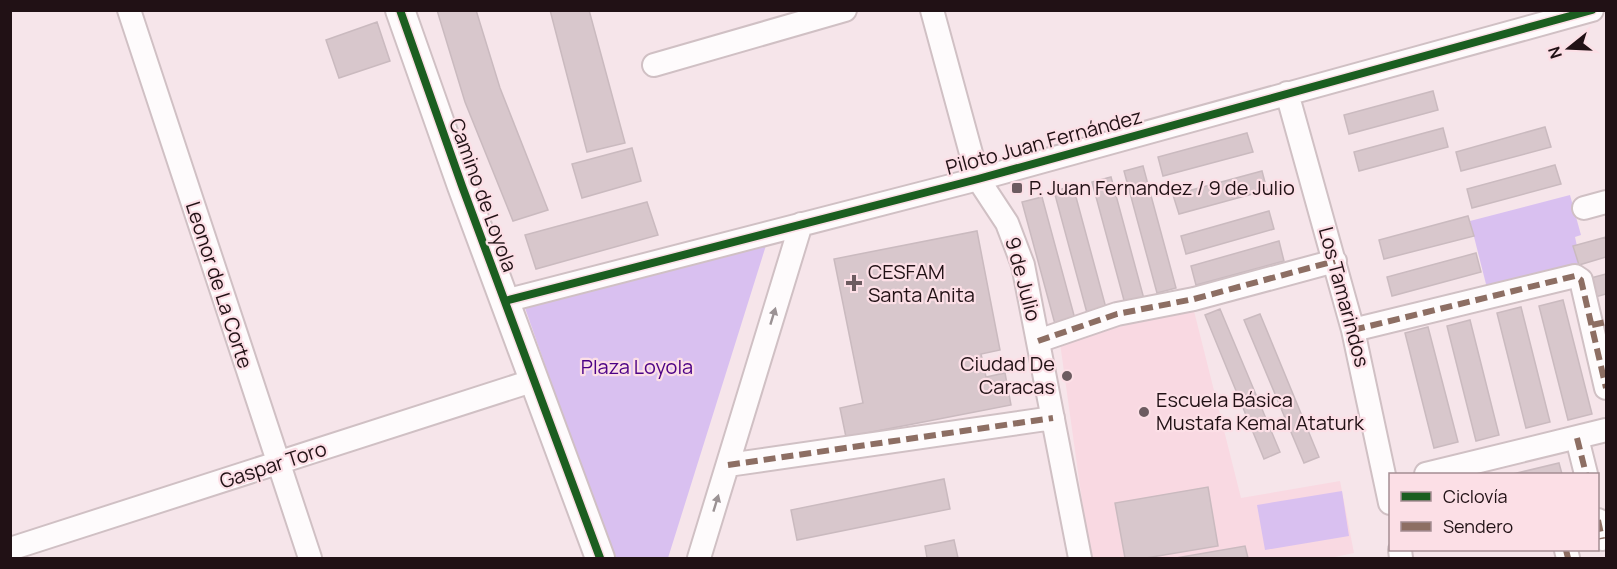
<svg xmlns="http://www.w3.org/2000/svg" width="1617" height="569" viewBox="0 0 1617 569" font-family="Manrope,sans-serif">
  <rect width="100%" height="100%" fill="#f6e5ea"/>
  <!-- built -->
  <path fill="#f9d9e2" d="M1193,307L1241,498L1340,481L1354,553L1330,558H1090L1060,343Z"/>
  <!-- green -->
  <path fill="#d9c0f0" d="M1570,195L1581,235L1575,237L1582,269L1488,292L1470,221Z
    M768,239L668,558H613L525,308Z
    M1342,491L1349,536L1265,550L1257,505Z"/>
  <!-- building -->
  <path fill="#d8c7cc" stroke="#cababf" stroke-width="1.5" d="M437,10H476L500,88L548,210L513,221L465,102Z
    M550,10H589L625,143L587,152Z
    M377,22L390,61L339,78L326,40Z
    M1433,91L1438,110L1349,134L1344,115Z
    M1545,127L1551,147L1461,171L1456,152Z
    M1443,128L1448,147L1359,171L1354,152Z
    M1247,133L1253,152L1163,176L1158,157Z
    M632,148L641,181L582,198L572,164Z
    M1555,165L1561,184L1472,208L1467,189Z
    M1143,166L1176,288L1157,293L1124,171Z
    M1262,171L1267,190L1179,214L1173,195Z
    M1111,177L1144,299L1125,304L1092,182Z
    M1073,186L1106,308L1087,313L1054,191Z
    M1042,197L1075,319L1055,324L1022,202Z
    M647,202L658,235L536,269L525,235Z
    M1269,211L1274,229L1186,254L1181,236Z
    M1468,216L1474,236L1384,259L1379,240Z
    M977,231L1000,350L981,354L986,377L1005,373L1011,405L846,437L840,408L863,403L834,259Z
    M1606,237V257L1579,265L1573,246Z
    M1279,241L1284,261L1196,285L1191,266Z
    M1476,253L1481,272L1392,296L1387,277Z
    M1606,274V294L1588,299L1583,280Z
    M1563,300L1592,414L1568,420L1539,306Z
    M1521,307L1550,422L1526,428L1497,313Z
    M1220,309L1280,452L1264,459L1205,315Z
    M1260,314L1319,457L1304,463L1244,320Z
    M1470,320L1499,435L1476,441L1447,326Z
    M1428,327L1458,442L1434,448L1405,333Z
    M1559,463L1562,474H1513Z
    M944,479L950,509L797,540L791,510Z
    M1208,487L1218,546L1146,558H1125L1115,503Z
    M954,540L958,558H927L925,546Z
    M1245,546L1248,558H1176Z"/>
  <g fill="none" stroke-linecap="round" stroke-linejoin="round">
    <!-- minor casing -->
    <g stroke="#d0c0c4" stroke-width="26">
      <path id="minor" d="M129,10L310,558
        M932,10L978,179L1007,223L1023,265L1080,558
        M654,65L845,10
        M1287,93L1353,330L1390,503
        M1584,208L1606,202
        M505,301L978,179L1592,10
        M1353,330L1575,276L1581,280L1606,388
        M1038,341L1117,314L1194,299L1335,261
        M1577,438L1586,474
        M728,465L1053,418
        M1426,474L1606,430
        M1598,520L1602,539
        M10,549L535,380
        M1400,550L1401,558
        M1566,550L1568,558
        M699,558L801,224"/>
    </g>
    <!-- tertiary casing -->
    <g stroke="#d0c0c4" stroke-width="32">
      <path id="tertiary" d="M400,10L462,186L600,558"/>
    </g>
    <!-- minor -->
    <use href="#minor" stroke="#fefbfc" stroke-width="22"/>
    <!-- tertiary -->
    <use href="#tertiary" stroke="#fefbfc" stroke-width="28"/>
    <!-- quiet -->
    <path stroke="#8d6e63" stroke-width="6" stroke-dasharray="12 6" stroke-linecap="butt" d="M1592,325L1606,322
      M1353,330L1575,276L1581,280L1606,388
      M1038,341L1117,314L1194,299L1335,261
      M1577,438L1586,474
      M728,465L1053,418
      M1598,520L1602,539
      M1566,550L1568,558"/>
    <!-- cycleway casing -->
    <g stroke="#fcdfe6" stroke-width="11">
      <path id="cycleway" d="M400,10L462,186L600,558
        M505,301L978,179L1592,10"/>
    </g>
    <!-- cycleway -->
    <use href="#cycleway" stroke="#1b5e20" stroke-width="8"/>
  </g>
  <!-- one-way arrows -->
  <defs><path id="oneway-solid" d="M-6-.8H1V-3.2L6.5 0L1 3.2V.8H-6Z" transform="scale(1.5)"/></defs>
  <g fill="#9b9294">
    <use href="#oneway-solid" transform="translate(773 316) rotate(-73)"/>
    <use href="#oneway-solid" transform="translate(716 503) rotate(-73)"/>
  </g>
  <!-- markers -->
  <g fill="#6c5b60" stroke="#fcdfe6" stroke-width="2">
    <rect x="1011" y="182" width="12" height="12" rx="3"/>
    <path d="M851 274h6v6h6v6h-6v6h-6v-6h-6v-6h6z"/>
    <circle cx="1067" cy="376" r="6"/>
    <circle cx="1144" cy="412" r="6"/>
  </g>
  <g text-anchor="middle" stroke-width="4.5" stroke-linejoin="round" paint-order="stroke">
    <!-- street labels -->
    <g font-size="20" fill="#211115" stroke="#fcdfe6">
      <text transform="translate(1044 142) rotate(-15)" y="7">Piloto Juan Fernández</text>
      <text transform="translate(483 195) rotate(70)" y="7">Camino de Loyola</text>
      <text transform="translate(1023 279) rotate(75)" y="7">9 de Julio</text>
      <text transform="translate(219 285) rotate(72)" y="7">Leonor de La Corte</text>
      <text transform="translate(1344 297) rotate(75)" y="7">Los Tamarindos</text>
      <text transform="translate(273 465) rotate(-18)" y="7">Gaspar Toro</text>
    </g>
    <!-- poi labels -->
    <g font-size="20" fill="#211115" stroke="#fcdfe6" text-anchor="start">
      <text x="1029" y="195">P. Juan Fernandez / 9 de Julio</text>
      <text x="868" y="279">CESFAM<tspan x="868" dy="23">Santa Anita</tspan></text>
      <text x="1055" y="371" text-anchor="end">Ciudad De<tspan x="1055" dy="23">Caracas</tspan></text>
      <text x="1156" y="407">Escuela Básica<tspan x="1156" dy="23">Mustafa Kemal Ataturk</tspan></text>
    </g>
    <!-- park labels -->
    <g font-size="20" fill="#4c0185" stroke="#fcdfe6">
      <text x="637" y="374">Plaza Loyola</text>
    </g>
  </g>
  <!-- border -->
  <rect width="1617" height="569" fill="none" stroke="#211115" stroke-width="24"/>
  <!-- legend -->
  <rect x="1389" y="473" width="210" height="78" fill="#fcdfe6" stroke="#a48d92" stroke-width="1.5"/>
  <rect x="1401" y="492" width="30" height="9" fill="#1b5e20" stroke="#a48d92" stroke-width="1.5"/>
  <text x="1443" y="503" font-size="18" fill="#211115">Ciclovía</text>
  <rect x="1401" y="522" width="30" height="9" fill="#8d6e63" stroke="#a48d92" stroke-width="1.5"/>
  <text x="1443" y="533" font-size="18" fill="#211115">Sendero</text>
  <!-- north arrow -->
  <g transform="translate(1569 48) rotate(252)" stroke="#fcdfe6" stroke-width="4.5" paint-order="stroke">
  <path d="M0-4.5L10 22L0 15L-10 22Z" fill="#211115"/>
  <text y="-9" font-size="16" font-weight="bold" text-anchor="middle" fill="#211115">N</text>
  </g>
</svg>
